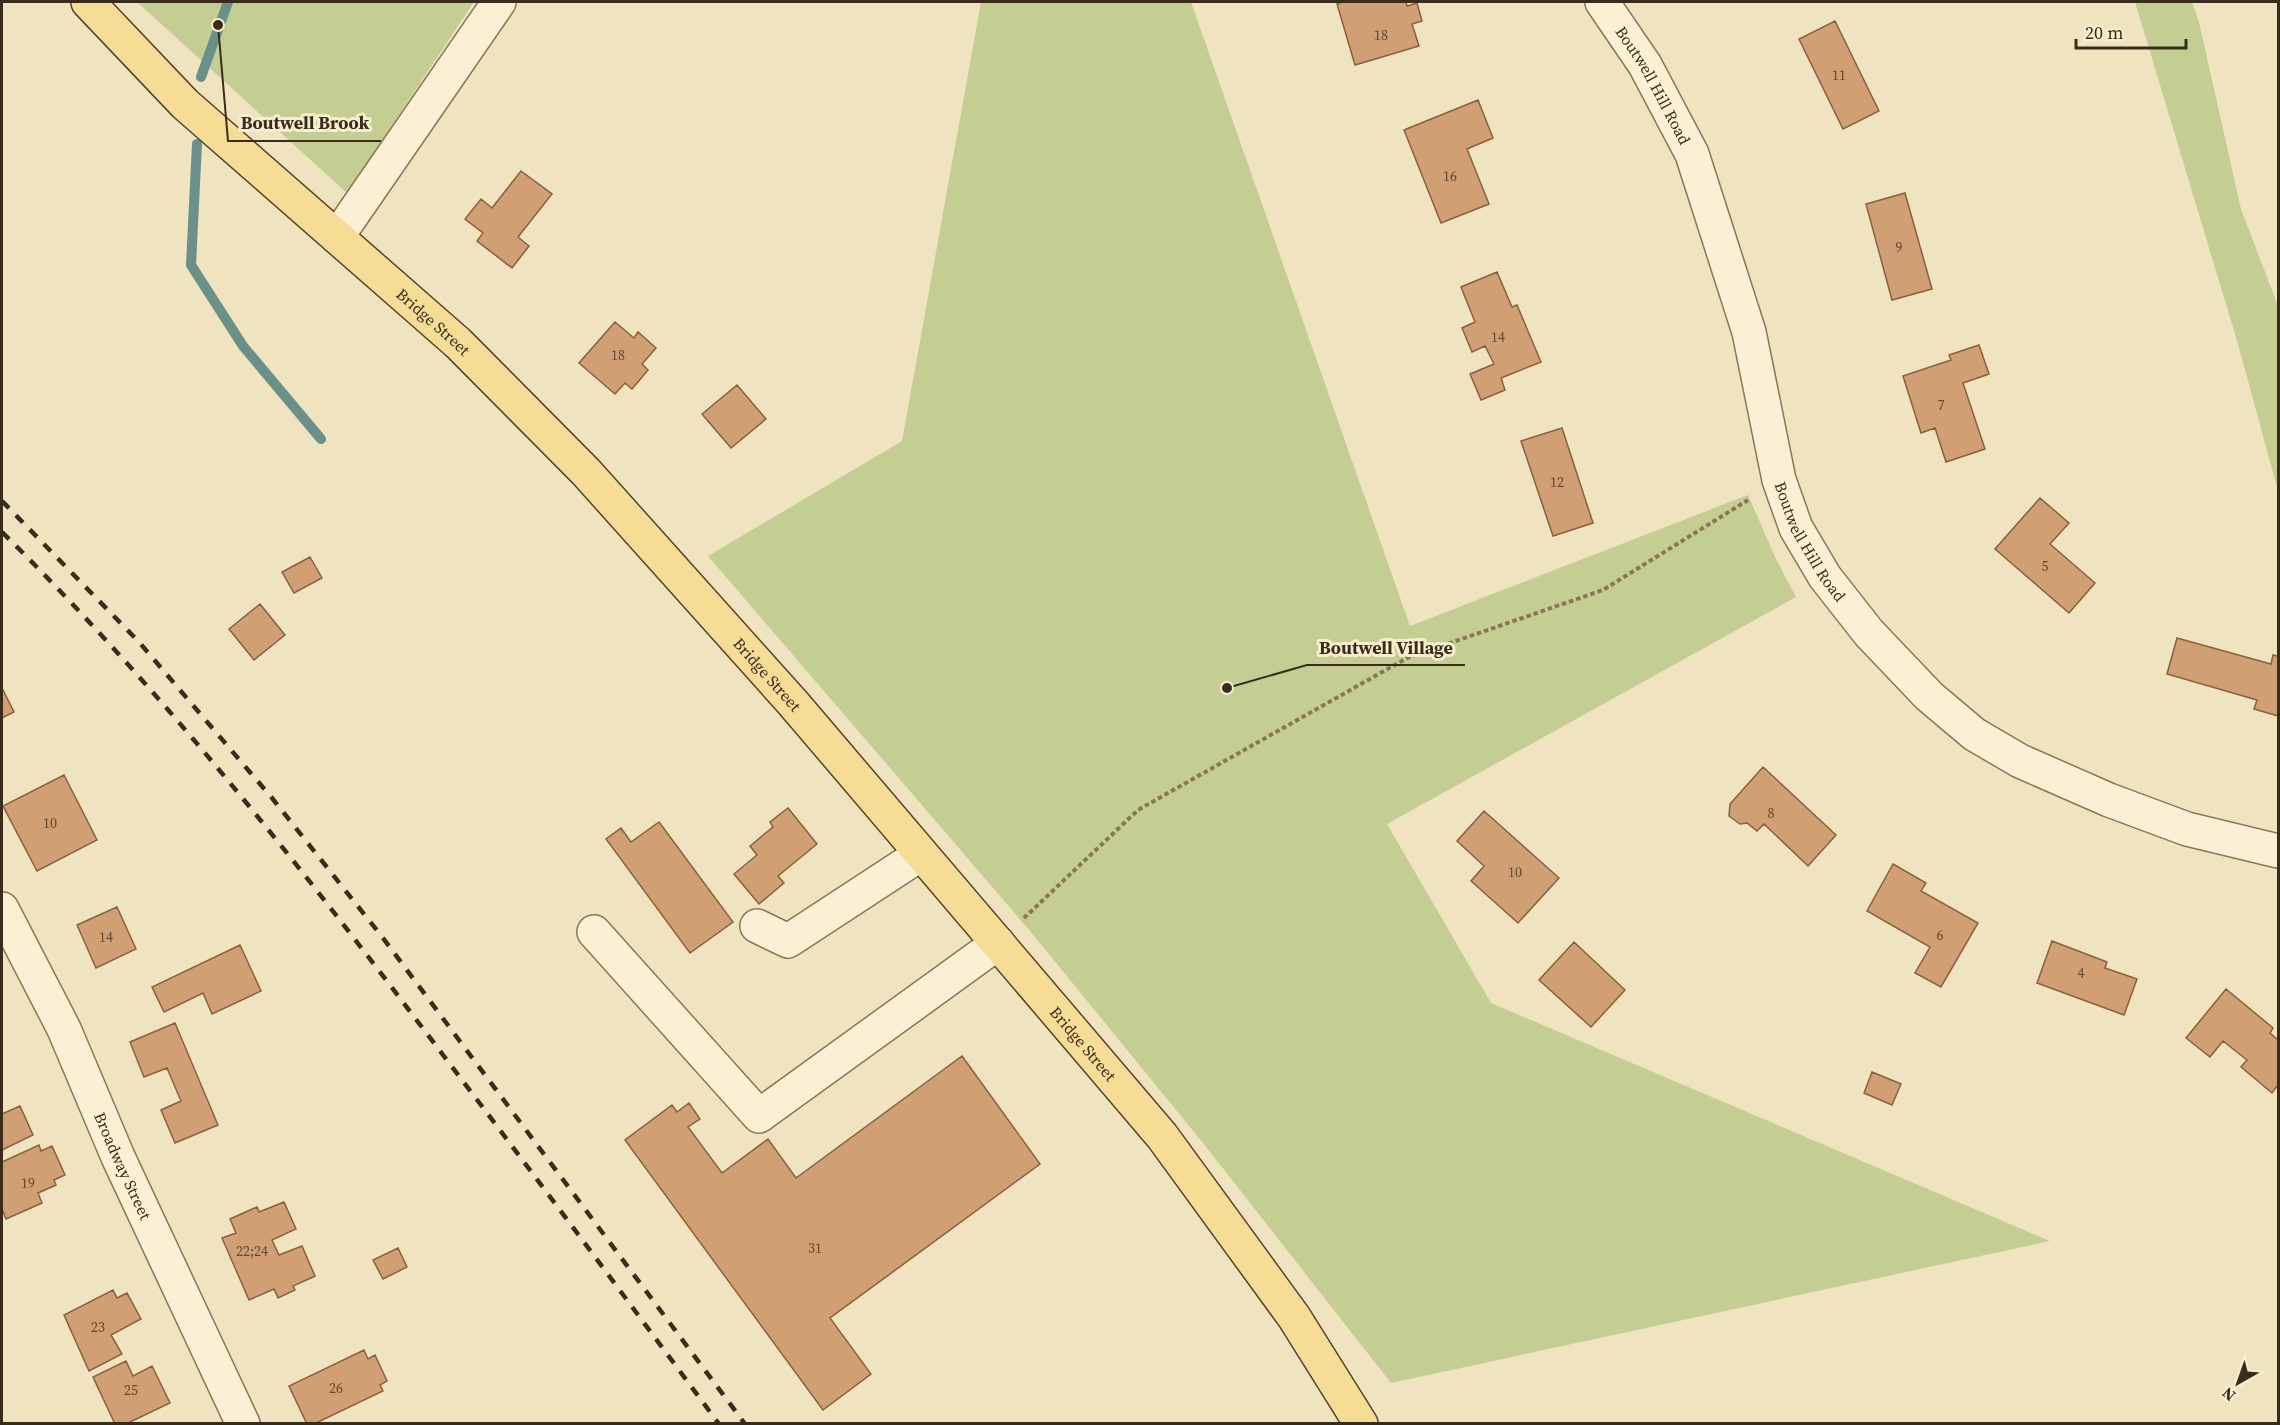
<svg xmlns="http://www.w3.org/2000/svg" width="2280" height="1425" viewBox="0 0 2280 1425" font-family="'Source Serif 4',serif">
  <rect width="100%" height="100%" fill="#f0e4c0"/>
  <!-- green -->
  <path fill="#c4ce93" d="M137,2H474L347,193Z
    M981,2H1191L1410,626L1748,495L1776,559L1796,597L1387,824L1491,1003L2050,1241L1391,1383L1203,1143L1030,931L708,556L902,441Z
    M2135,2H2192L2199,22L2241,209L2278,306V491L2238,344Z"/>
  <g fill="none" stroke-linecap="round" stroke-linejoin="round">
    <!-- stream -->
    <path stroke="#6a9089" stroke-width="10" d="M201,77L228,2
      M197,144L191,265L243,346L321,439"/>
  </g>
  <!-- building -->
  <path fill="#d0a074" stroke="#8a5f3c" stroke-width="1.5" d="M1342,2H1406L1407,6L1417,3L1422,21L1412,24L1419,46L1355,65L1337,4Z
    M1835,21L1879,111L1843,129L1799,39Z
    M1478,100L1493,138L1467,149L1489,204L1441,223L1404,130Z
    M521,171L552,194L518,237L529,246L512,268L477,241L483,233L465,219L481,199L492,208Z
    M1905,193L1932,289L1892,300L1866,204Z
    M1497,272L1512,307L1517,305L1541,362L1501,378L1505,390L1481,400L1470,374L1494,364L1485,346L1472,352L1462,328L1475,322L1461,287Z
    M615,322L634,338L638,332L656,348L642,364L648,370L632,389L625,383L615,394L579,363Z
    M1979,345L1989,374L1963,383L1985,449L1946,462L1935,428L1921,433L1903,376L1951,360L1949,355Z
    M737,385L766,419L731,448L702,414Z
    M1562,428L1593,523L1553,536L1521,441Z
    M2040,498L2069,523L2050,544L2095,583L2069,613L1995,549Z
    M310,557L322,578L294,593L282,572Z
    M260,604L285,635L254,660L229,629Z
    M2177,638L2271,664L2273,655L2278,656V716L2254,709L2257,700L2167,674Z
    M2,688L14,712L2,718Z
    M1763,767L1836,835L1808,866L1764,824L1757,831L1747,823L1740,824L1729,816L1730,804Z
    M64,775L97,840L37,871L3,806Z
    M788,808L817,844L778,876L784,883L759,904L734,874L757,855L750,846L773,827L770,822Z
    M1484,811L1559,878L1518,923L1471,881L1484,866L1457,841Z
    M659,822L733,922L690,953L606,839L621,828L631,842Z
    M1893,864L1926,883L1921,891L1978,923L1941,987L1915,973L1930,947L1867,911Z
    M117,907L136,949L96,968L77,925Z
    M2052,941L2107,962L2105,968L2137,979L2124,1015L2037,983Z
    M1574,942L1625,990L1591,1027L1539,980Z
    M240,945L261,991L212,1014L203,993L164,1012L152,987Z
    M2226,989L2273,1028L2270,1033L2278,1040V1085L2272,1093L2241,1067L2247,1060L2223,1041L2210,1057L2186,1038Z
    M175,1023L218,1125L175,1143L161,1110L181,1101L167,1068L144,1077L130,1042Z
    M962,1056L1040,1164L830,1318L871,1374L823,1410L625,1140L672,1105L677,1112L689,1103L700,1119L688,1127L722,1173L768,1139L796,1178Z
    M1872,1072L1901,1084L1892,1105L1864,1093Z
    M20,1106L33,1135L2,1150V1112V1114Z
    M39,1145L41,1151L52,1146L65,1175L54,1180L56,1185L38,1193L42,1203L6,1219L2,1209V1162Z
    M284,1202L296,1229L272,1240L279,1255L302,1246L315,1276L293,1286L295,1290L278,1298L274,1289L249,1300L222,1238L236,1233L230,1219L257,1207L259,1212Z
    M398,1248L407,1267L383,1279L373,1260Z
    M113,1290L117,1298L127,1293L141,1319L111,1335L122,1354L89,1371L64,1315Z
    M364,1350L368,1359L375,1355L387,1381L380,1385L383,1391L314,1424H307L289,1386Z
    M126,1361L133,1376L152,1366L170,1403L126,1424H115L93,1377Z"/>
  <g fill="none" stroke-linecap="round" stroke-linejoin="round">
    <!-- minor casing -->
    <g stroke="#8a7557" stroke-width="36">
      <g id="minor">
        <path id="s1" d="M1602,2L1645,65L1692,154L1749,332L1779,480L1796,528L1825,577L1869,633L1929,696L1974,734L2020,761L2109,800L2187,829L2278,851"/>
        <path d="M337,237L499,2"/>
        <path id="s2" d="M2,909L64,1029L118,1157L243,1424"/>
        <path d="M757,926L788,941L921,854"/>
        <path d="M594,932L759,1116L998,943"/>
      </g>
    </g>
    <!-- major casing -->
    <g stroke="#57422c" stroke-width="36">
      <g id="major">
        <path id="s3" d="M88,2L185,104L458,343L586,472L793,703L1162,1136L1294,1317L1361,1424"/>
      </g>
    </g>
    <!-- path -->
    <path stroke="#8a7557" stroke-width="4" stroke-dasharray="4.5 3" stroke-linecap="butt" d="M1024,918L1138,810L1407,658L1603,590L1748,500"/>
    <!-- minor -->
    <use href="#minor" stroke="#faf1d4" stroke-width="33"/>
    <!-- major -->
    <use href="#major" stroke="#f5dd96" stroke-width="33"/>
    <!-- rail -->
    <path stroke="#392c1c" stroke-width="4.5" stroke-dasharray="10 10" stroke-linecap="butt" d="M2,501L139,642L272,798L383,938L745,1424
      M2,532C165,693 305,872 443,1055C536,1177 627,1300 719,1424"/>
  </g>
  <g text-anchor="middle" stroke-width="6" stroke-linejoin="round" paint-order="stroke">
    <!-- number labels -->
    <g font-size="14" fill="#5f4932">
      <text x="1381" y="40">18</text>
      <text x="1839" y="80">11</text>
      <text x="1450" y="181">16</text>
      <text x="1899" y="252">9</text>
      <text x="1498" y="342">14</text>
      <text x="618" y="360">18</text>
      <text x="1941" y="410">7</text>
      <text x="1557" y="487">12</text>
      <text x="2045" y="571">5</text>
      <text x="1771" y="818">8</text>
      <text x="50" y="828">10</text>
      <text x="1515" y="877">10</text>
      <text x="1940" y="940">6</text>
      <text x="106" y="942">14</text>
      <text x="2081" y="978">4</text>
      <text x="28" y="1188">19</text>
      <text x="815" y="1253">31</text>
      <text x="252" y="1256">22;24</text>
      <text x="98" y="1332">23</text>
      <text x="336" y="1393">26</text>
      <text x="131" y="1395">25</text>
    </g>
    <!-- street labels -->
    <g font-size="16" fill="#392c1c" stroke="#f7eed0">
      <text dy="6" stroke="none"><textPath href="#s1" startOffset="98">Boutwell Hill Road</textPath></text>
      <text dy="6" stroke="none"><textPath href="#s3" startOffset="471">Bridge Street</textPath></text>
      <text dy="6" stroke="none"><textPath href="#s1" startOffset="584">Boutwell Hill Road</textPath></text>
      <text dy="6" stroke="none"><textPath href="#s3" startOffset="957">Bridge Street</textPath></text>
      <text dy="6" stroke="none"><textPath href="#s3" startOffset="1443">Bridge Street</textPath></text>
      <text dy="6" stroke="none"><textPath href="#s2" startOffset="284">Broadway Street</textPath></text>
    </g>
  </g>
  <!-- callouts -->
  <path fill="none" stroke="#392c1c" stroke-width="2" d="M218 25L228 141H381M1227 688L1307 665H1465"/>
  <g fill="#392c1c" stroke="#f7eed0" stroke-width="2">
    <circle cx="218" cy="25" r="6"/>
    <circle cx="1227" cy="688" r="6"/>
  </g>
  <g font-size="18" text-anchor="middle" font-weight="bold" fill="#392c1c" stroke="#f7eed0" stroke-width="6" stroke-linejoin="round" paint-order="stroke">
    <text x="305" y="129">Boutwell Brook</text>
    <text x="1386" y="654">Boutwell Village</text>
  </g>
  <!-- border -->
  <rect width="2280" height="1425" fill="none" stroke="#392c1c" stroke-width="6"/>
  <!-- north arrow -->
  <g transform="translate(2238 1383) rotate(220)" stroke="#f7eed0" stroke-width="4.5" paint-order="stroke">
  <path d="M0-4.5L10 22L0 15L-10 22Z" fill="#392c1c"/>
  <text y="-9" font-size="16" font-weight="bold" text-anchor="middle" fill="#392c1c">N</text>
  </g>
  <!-- scale -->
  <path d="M2076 39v9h110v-9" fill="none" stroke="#392c1c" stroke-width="3"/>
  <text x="2085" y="39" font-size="18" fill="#392c1c" stroke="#f7eed0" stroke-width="4.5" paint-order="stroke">20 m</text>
</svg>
